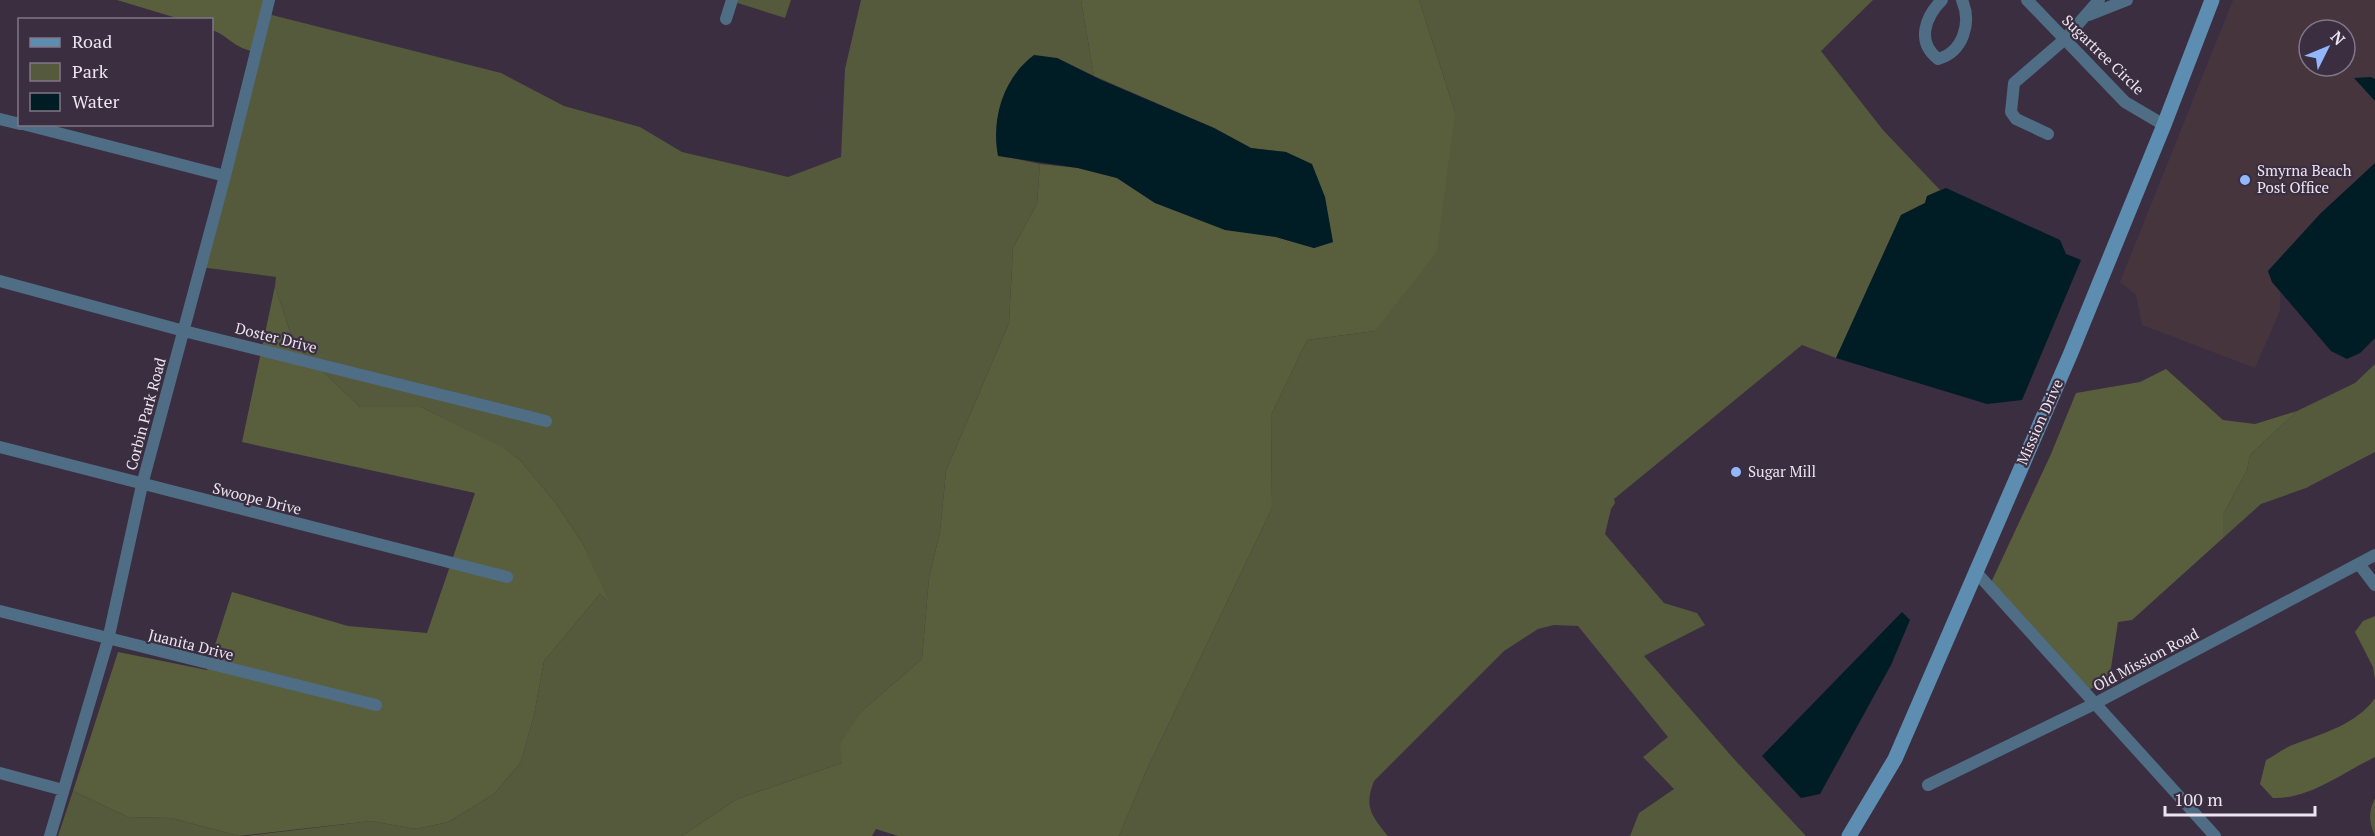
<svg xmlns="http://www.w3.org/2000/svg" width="2375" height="836" viewBox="0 0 2375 836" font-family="'PT Serif',serif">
  <rect width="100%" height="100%" fill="#3a2e40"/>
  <!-- commercial -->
  <path fill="#47353e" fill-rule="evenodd" d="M2233,0H2375V79H2355L2375,101V163L2320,214L2268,271L2272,282L2280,291V311L2255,368L2142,325L2136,295L2120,282ZM2309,30H2345V66H2309Z"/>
  <!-- green -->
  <path fill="#545a3b" d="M728,0H791L785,18Z
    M861,0H1081L1094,76L1057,58L998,155L1040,164L1037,204L1013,248L1009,323L946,471L940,532L929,578L922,659L862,711L842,763L737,799L682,836H246L371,821L416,829L448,822L494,794L521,762L534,715L544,661L600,594L608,602L583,544L555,502L520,460L498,445L421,407H360L294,344L275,286L276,277L200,267L260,12L501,73L564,106L640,127L682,152L788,177L841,157L845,69Z
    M1419,0H1873L1821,51L1883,130L1940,190L1927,196L1925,203L1901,215L1836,358L1802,345L1614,499L1615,503L1611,509L1605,534L1664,603L1697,613L1705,625L1644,656L1734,759L1806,836H1630L1639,813L1674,789L1643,757L1668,737L1578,626L1554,625L1538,629L1504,651L1374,781C1364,807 1371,815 1388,836H1119L1147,769L1272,508L1271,415L1307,340L1375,331L1455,112Z
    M2375,364V452L2306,488L2261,504L2223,538V515L2247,470L2250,455L2297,411L2355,383Z
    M73,791L128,817L171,818L239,836H58Z
    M2375,798V836C2369,822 2368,812 2375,798Z"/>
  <!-- forest -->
  <path fill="#595f3d" d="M117,0H264L251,51C232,46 227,35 212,30V20L180,19Z
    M1081,0H1419L1455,112L1437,252L1375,331L1307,340L1271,415L1272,508L1147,769L1119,836H898L876,829L872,836H682L737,799L842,763L840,744L862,711L922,659L929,578L940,532L946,471L1009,323L1013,248L1037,204L1040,164L1078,168L1117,178L1155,203L1276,237L1314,248L1332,242L1329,226L1286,152L1251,148L1214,128L1094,76Z
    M275,286L294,344L360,407H421L499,445L520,460L555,502L583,544L610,604L600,594L544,661L534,715L521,762L494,794L448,822L416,829L371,821L239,836L171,818L128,817L73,791L118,652L207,670L232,592L348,626L427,633L475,493L242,442Z
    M2166,369L2223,420L2255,424L2297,411L2250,455L2247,470L2223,515V538L2132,620L2118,622L2109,681L2088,690L1988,589L2051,454L2076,393L2140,382Z
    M2375,616V679L2373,667L2355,632L2363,621Z
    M2375,698V757C2342,773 2310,799 2273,798L2260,784L2266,760C2276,755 2285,747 2295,744C2324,733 2357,724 2375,698Z"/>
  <!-- water -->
  <path fill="#001c25" d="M1034,55L1057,58L1101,80L1214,128L1251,148L1286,152L1312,164L1325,197L1333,242L1314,248L1276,237L1225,230L1155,203L1117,178L1078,168L998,156C991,119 1003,78 1034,55Z
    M2371,77L2375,79V101L2354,78Z
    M2375,163V338L2360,353L2347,359L2331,351L2272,282L2268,271L2320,214Z
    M1946,188L2060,240L2066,254L2081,260L2022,400L1987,404L1836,358L1901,215L1925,203L1927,196Z
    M1902,612L1910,620L1891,665L1820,794L1801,798L1762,756Z"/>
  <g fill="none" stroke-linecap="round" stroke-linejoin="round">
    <!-- street -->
    <path stroke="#4f6d84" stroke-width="12" d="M1942,0C1925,17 1916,42 1938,59C1963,52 1972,23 1962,0
      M2027,0L2125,102L2164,125
      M2089,15L2127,0
      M726,19L732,0
      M0,119L20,124
      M23,124L225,176
      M2048,134L2016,119L2011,112L2014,83L2065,39L2099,0
      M0,281L184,331L546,421
      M0,447L507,577
      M2359,564L2375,585
      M1975,571L2215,836
      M0,611L376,705
      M0,773L63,790
      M1928,785L2094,704L2375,555
      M50,836L108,640L142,485L225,176L269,0"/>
    <!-- secondary -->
    <path stroke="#5d8db1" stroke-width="15" d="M1849,836L1895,759L2070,355L2164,125L2212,0"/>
  </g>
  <!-- markers -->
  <g fill="#92b7fd" stroke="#3a2e40" stroke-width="2">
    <circle cx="2245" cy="180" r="6"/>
    <circle cx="1736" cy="472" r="6"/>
  </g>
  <g text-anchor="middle" stroke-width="4.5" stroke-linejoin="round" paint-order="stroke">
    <!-- street labels -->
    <g font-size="15" fill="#ece4ef" stroke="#3a2e40">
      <text transform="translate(2103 55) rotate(44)" y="5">Sugartree Circle</text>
      <text transform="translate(276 338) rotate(14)" y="5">Doster Drive</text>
      <text transform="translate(146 414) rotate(-75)" y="5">Corbin Park Road</text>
      <text transform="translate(2040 422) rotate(-66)" y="5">Mission Drive</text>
      <text transform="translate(257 499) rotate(14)" y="5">Swoope Drive</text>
      <text transform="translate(191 645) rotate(14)" y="5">Juanita Drive</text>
      <text transform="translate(2146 660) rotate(-28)" y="5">Old Mission Road</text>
    </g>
    <!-- poi labels -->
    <g font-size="15" fill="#ece4ef" stroke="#3a2e40" text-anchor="start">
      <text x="2257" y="176">Smyrna Beach<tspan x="2257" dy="17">Post Office</tspan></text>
      <text x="1748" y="477">Sugar Mill</text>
    </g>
  </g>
  <!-- legend -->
  <rect x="18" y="18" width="195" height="108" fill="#3a2e40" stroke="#817786" stroke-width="1.5"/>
  <rect x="30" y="38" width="30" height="9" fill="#5d8db1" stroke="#817786" stroke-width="1.5"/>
  <text x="72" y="48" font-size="18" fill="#ece4ef">Road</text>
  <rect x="30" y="63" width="30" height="18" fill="#545a3b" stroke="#817786" stroke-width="1.5"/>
  <text x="72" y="78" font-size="18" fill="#ece4ef">Park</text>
  <rect x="30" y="93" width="30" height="18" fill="#001c25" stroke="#817786" stroke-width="1.5"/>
  <text x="72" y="108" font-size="18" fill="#ece4ef">Water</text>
  <!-- north arrow -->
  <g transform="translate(2327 48) rotate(47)"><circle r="28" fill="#3a2e40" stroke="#817786" stroke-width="1.5"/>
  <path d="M0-4.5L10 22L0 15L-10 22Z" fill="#92b7fd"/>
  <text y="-9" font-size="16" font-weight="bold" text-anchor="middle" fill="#ece4ef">N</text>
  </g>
  <!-- scale -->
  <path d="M2165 806v9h150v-9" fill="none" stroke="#ece4ef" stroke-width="3"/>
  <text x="2174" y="806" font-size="18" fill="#ece4ef" stroke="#3a2e40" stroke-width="4.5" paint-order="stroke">100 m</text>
</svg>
